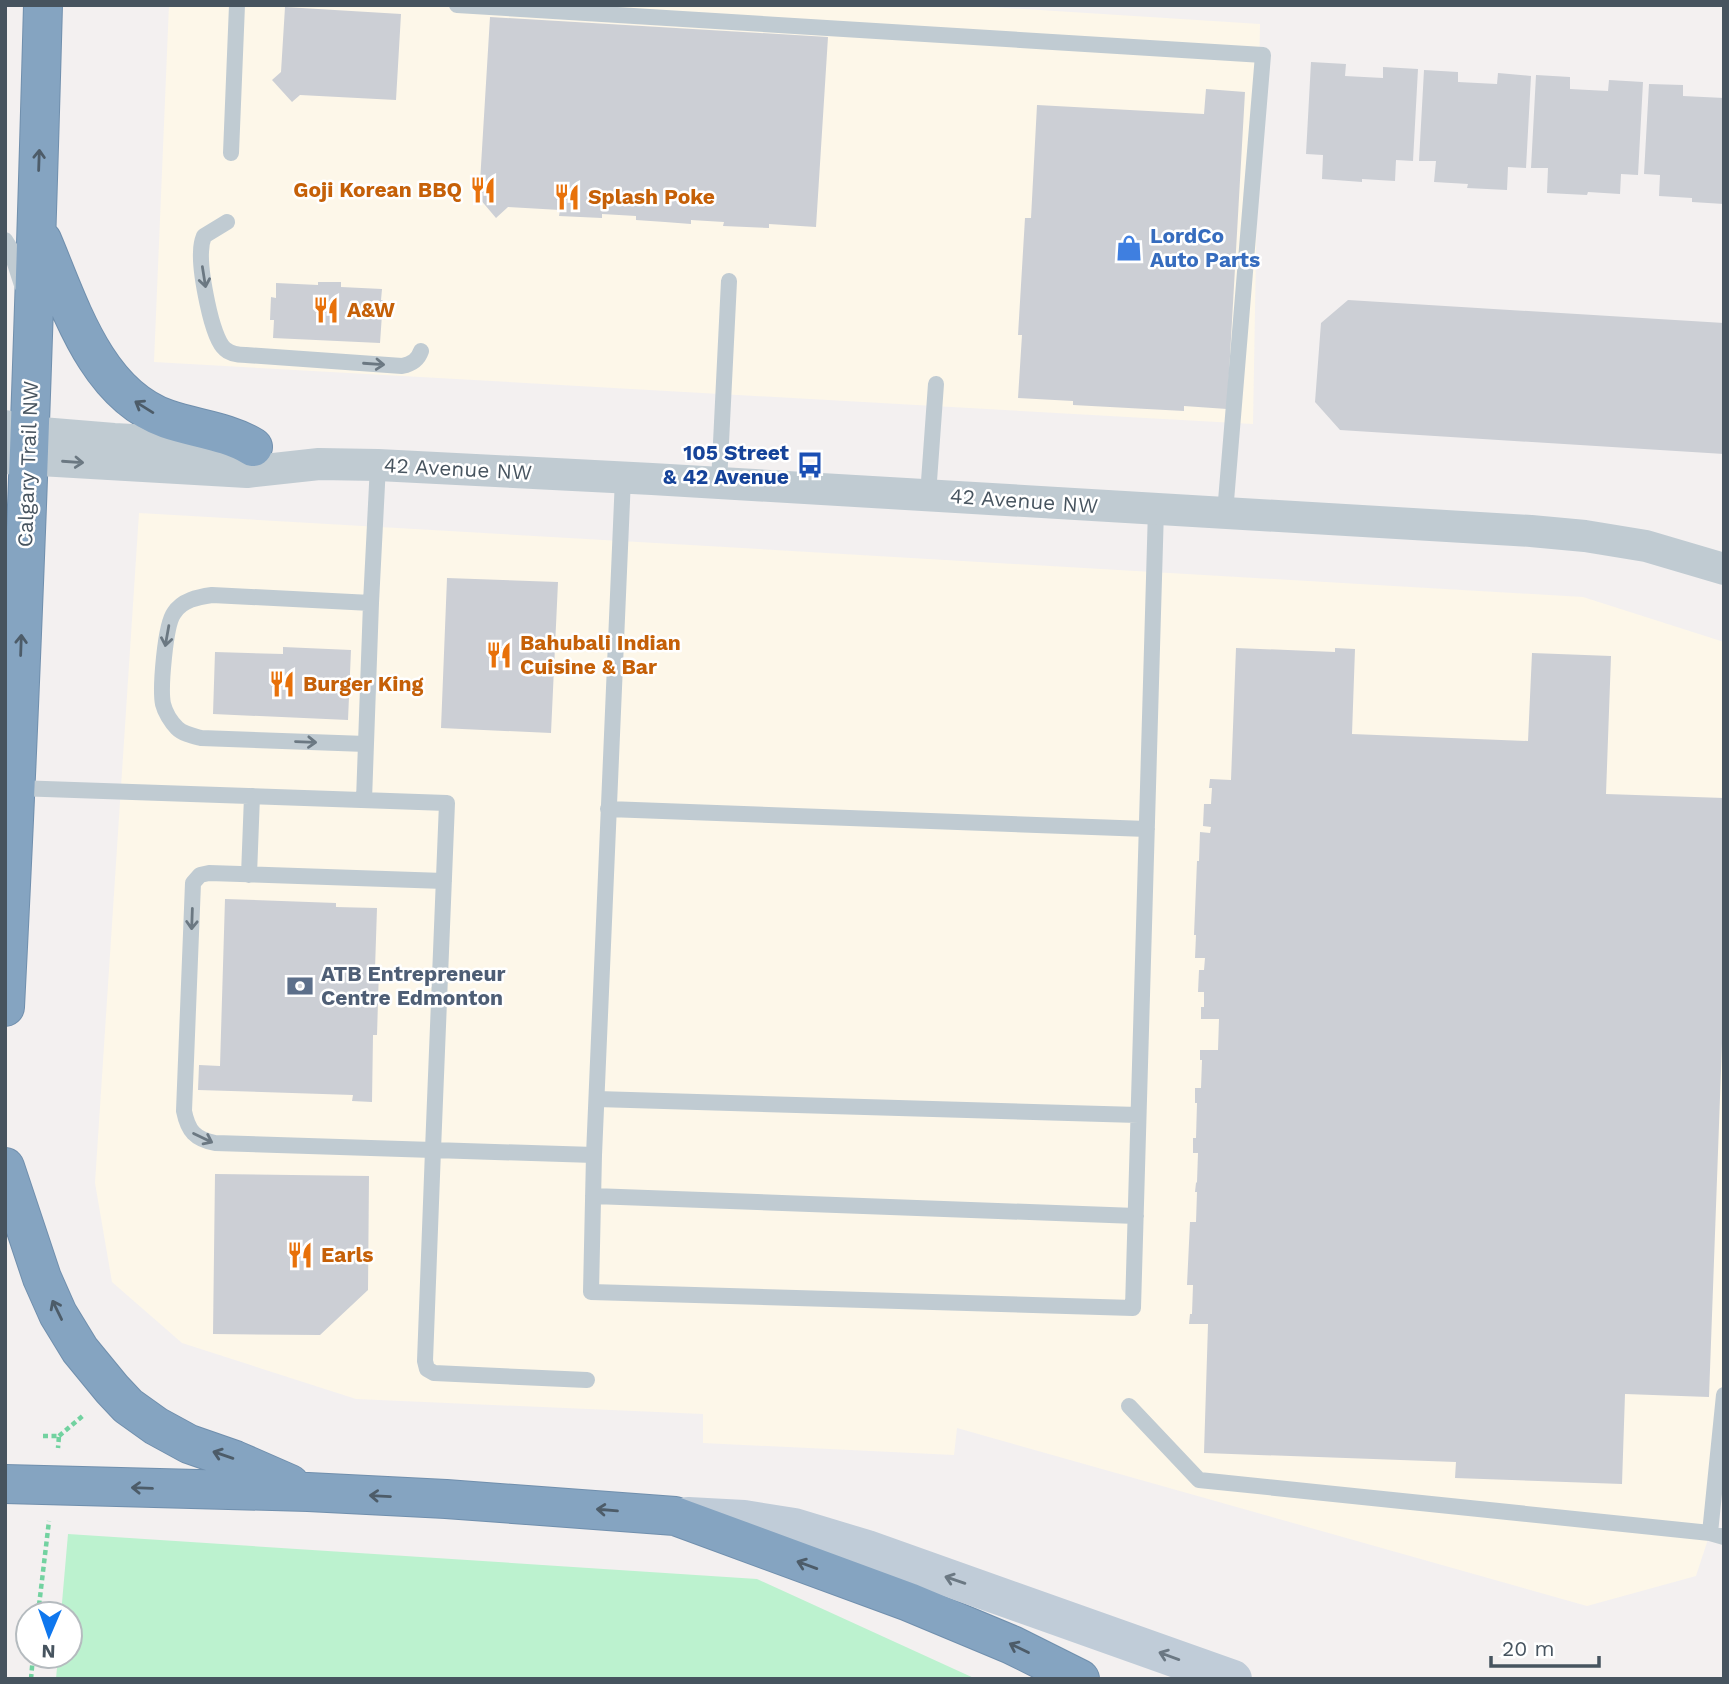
<svg xmlns="http://www.w3.org/2000/svg" width="1729" height="1684" viewBox="0 0 1729 1684" font-family="'Work Sans',sans-serif">
  <rect width="100%" height="100%" fill="#f3f0f0"/>
  <!-- commercial -->
  <path fill="#fdf7e9" d="M169,5H960L1260,24L1253,424L154,362Z
    M139,513L1583,597L1724,642V1490L1696,1576L1587,1606L957,1428L954,1455L703,1443V1414L356,1399L182,1343L112,1282L95,1183Z"/>
  <!-- green -->
  <path fill="#bcf2cf" d="M68,1534L757,1579L976,1679H56L58,1656H70V1614H61Z"/>
  <!-- building -->
  <path fill="#cccfd5" d="M285,7L401,14L396,100L300,95L292,102L272,80L281,72Z
    M490,17L828,37L816,227L769,224V228L723,226L724,222L691,220V224L665,222L636,220V216L602,214V218L559,216L560,210L508,207L496,218L474,192L483,184L480,182Z
    M1311,62L1346,64L1345,76L1383,78V67L1418,69L1413,161L1396,160L1395,181L1362,179V182L1322,179L1323,155L1306,154Z
    M1424,70L1458,72V82L1497,84L1498,73L1531,76L1526,168L1508,167L1507,190L1467,188L1468,184L1434,182L1436,161H1419Z
    M1536,75L1570,77V89L1608,91L1609,80L1643,82L1638,175L1621,174L1620,194L1588,192L1587,195L1547,193L1548,168H1531Z
    M1649,84L1683,85V96L1724,98V204L1692,202V198L1659,196L1660,175L1644,174Z
    M1206,89L1245,92L1227,409L1184,406V411L1073,405V401L1018,398L1022,335H1018L1025,218H1031L1037,105L1204,114Z
    M318,282H341V287L382,289L381,300H383L380,343L273,338L274,320H270L271,297L276,298V283L318,285Z
    M1348,300L1724,323V454L1340,430L1315,402L1321,323Z
    M447,578L558,582L551,733L441,728Z
    M283,647L351,650L348,720L213,714L215,652L283,654Z
    M1236,648L1335,652V648L1355,649L1352,734L1528,741L1532,653L1611,656L1606,794L1724,798V1016H1723L1709,1397L1625,1394L1622,1484L1455,1478L1456,1462L1204,1453L1208,1324H1189L1190,1314H1192L1193,1285H1187L1190,1222H1196L1197,1192H1195L1196,1183L1197,1182L1198,1153H1193V1138H1196L1197,1103H1195V1088H1201L1202,1060H1200V1050H1218L1219,1019H1201V1007H1204V992H1198L1199,970H1204L1205,958H1195L1196,935H1194L1197,861H1199L1200,832L1210,833L1211,827L1203,826L1204,804H1211L1212,788H1209L1210,779L1231,780Z
    M225,899L336,903V907L377,908L375,969H379L377,1035H373L372,1102L352,1101L353,1095L198,1090L199,1065L220,1066Z
    M215,1174L369,1176L368,1290L320,1335L213,1334Z"/>
  <g fill="none" stroke-linecap="round" stroke-linejoin="round">
    <!-- highway casing -->
    <g stroke="#708fad" stroke-width="40">
      <path id="highway" d="M42,240C69,303 95,394 167,419C196,429 227,431 253,447
        M5,1007C22,673 34,339 43,5
        M5,1167L42,1278L58,1314L80,1350L112,1389L128,1406L156,1426L189,1444L235,1460L290,1484
        M5,1484L308,1492L446,1499L675,1516L909,1602L1012,1645L1080,1679"/>
    </g>
    <!-- path -->
    <path stroke="#72d2a0" stroke-width="4.5" stroke-dasharray="5 3.5" stroke-linecap="butt" d="M43,1436H59L58,1448
      M59,1436L85,1414
      M38,1614L49,1521
      M31,1679L33,1656"/>
    <!-- lane -->
    <path stroke="#c0cbd2" stroke-width="16" d="M457,5L1263,55L1225,513
      M231,153L237,5
      M227,222L204,236C202,241 201,247 201,252C200,270 211,338 225,349C230,354 239,355 246,355L402,366C412,364 418,360 421,351
      M5,240L10,248L22,285
      M623,478L594,1155L591,1292L1133,1308L1156,509
      M719,483L729,281
      M928,495L936,384
      M366,744L201,738C193,736 183,734 177,728C171,722 165,712 163,704C160,689 165,625 174,613C182,600 198,597 212,595L371,603
      M16,788L447,803L433,1150L594,1155
      M364,800L371,603L378,465
      M608,809L1147,829
      M249,875L252,796
      M444,881L209,873L200,875L193,883L184,1111C188,1131 195,1139 215,1143L433,1150L425,1361L427,1369L434,1373L587,1380
      M597,1099L1138,1115
      M593,1196L1136,1216
      M1724,1395L1710,1533L1724,1537
      M1129,1406L1199,1480L1710,1533"/>
    <!-- street -->
    <path stroke="#c0cbd2" stroke-width="32" d="M5,426L29,432L114,439L222,445
      M5,458L247,472L319,464L378,465L652,479L1531,531L1585,536L1646,546L1724,569"/>
    <!-- secondary -->
    <path stroke="#c0ccd8" stroke-width="38" d="M688,1516L744,1519L794,1527L867,1549L1233,1679"/>
    <!-- highway -->
    <use href="#highway" stroke="#85a4c1" stroke-width="38"/>
  </g>
  <!-- one-way arrows -->
  <defs><path id="oneway-shaft" d="M-6 0H5M1.5-3L5.5 0L1.5 3" fill="none" stroke-width="1.6" stroke-linecap="round" stroke-linejoin="round" transform="scale(1.75)"/></defs>
  <g stroke="#4d5c69">
    <use href="#oneway-shaft" transform="translate(39 160) rotate(-88)"/>
    <use href="#oneway-shaft" transform="translate(144 407) rotate(-148)"/>
    <use href="#oneway-shaft" transform="translate(21 645) rotate(-88)"/>
    <use href="#oneway-shaft" transform="translate(57 1310) rotate(-116)"/>
    <use href="#oneway-shaft" transform="translate(223 1455) rotate(-161)"/>
    <use href="#oneway-shaft" transform="translate(142 1488) rotate(-178)"/>
    <use href="#oneway-shaft" transform="translate(380 1496) rotate(-177)"/>
    <use href="#oneway-shaft" transform="translate(607 1510) rotate(-175)"/>
    <use href="#oneway-shaft" transform="translate(807 1565) rotate(-160)"/>
    <use href="#oneway-shaft" transform="translate(1019 1648) rotate(-154)"/>
  </g>
  <g stroke="#6b7882">
    <use href="#oneway-shaft" transform="translate(204 277) rotate(81)"/>
    <use href="#oneway-shaft" transform="translate(374 364) rotate(4)"/>
    <use href="#oneway-shaft" transform="translate(73 462) rotate(4)"/>
    <use href="#oneway-shaft" transform="translate(167 636) rotate(100)"/>
    <use href="#oneway-shaft" transform="translate(306 742) rotate(2)"/>
    <use href="#oneway-shaft" transform="translate(192 919) rotate(92)"/>
    <use href="#oneway-shaft" transform="translate(203 1138) rotate(26)"/>
  </g>
  <g stroke="#6b7883">
    <use href="#oneway-shaft" transform="translate(955 1580) rotate(-161)"/>
    <use href="#oneway-shaft" transform="translate(1169 1656) rotate(-160)"/>
  </g>
  <!-- icons -->
  <defs>
    <g id="restaurant-bare" transform="scale(2.1)"><path d="M-5-6h1v4h1v-4h1v4h1v-4h1v5L-1.5 .5V6h-2V.5L-5-1ZM5-6V6H3V1.5H1.5Q1.5-4 5-6Z" fill="#e8710a" stroke="#fff" stroke-width="2.5" paint-order="stroke"/></g>
    <g id="shop-bare" transform="scale(2.1)"><path d="M-5-2.5h2.3a2.7 3.5 0 0 1 5.4 0H5L5.5 6h-11ZM-1.5-2.5h3a1.5 2.3 0 0 0-3 0Z" fill="#3f7fe0" stroke="#fff" stroke-width="2.5" paint-order="stroke"/></g>
    <g id="bus-bare" transform="scale(2.1)"><path d="M-5-6H5V4H4V6H2V4H-2V6H-4V4H-5ZM-3.5-4V0h7V-4ZM-3.5 1.2v1.5H-2V1.2ZM2 1.2v1.5H3.5V1.2Z" fill="#1a4fb4" stroke="#fff" stroke-width="2.5" paint-order="stroke"/></g>
    <g id="bank-bare" transform="scale(2.1)"><path d="M-6-4H6V4H-6ZM0-2.3a2.3 2.3 0 1 0 0 4.6a2.3 2.3 0 1 0 0-4.6Z" fill="#5c6f8a" stroke="#fff" stroke-width="2.5" paint-order="stroke"/></g>
  </defs>
  <g fill-rule="evenodd">
    <use href="#restaurant-bare" x="483" y="190"/>
    <use href="#restaurant-bare" x="567" y="197"/>
    <use href="#shop-bare" x="1129" y="248"/>
    <use href="#restaurant-bare" x="326" y="310"/>
    <use href="#bus-bare" x="810" y="465"/>
    <use href="#restaurant-bare" x="499" y="655"/>
    <use href="#restaurant-bare" x="282" y="684"/>
    <use href="#bank-bare" x="300" y="986"/>
    <use href="#restaurant-bare" x="300" y="1255"/>
  </g>
  <g text-anchor="middle" stroke-width="5" stroke-linejoin="round" paint-order="stroke">
    <!-- food labels -->
    <g font-size="21" font-weight="bold" fill="#c56008" stroke="#fff" text-anchor="start">
      <text x="462" y="197" text-anchor="end">Goji Korean BBQ</text>
      <text x="588" y="204">Splash Poke</text>
      <text x="347" y="317">A&amp;W</text>
      <text x="520" y="650">Bahubali Indian<tspan x="520" dy="24">Cuisine &amp; Bar</tspan></text>
      <text x="303" y="691">Burger King</text>
      <text x="321" y="1262">Earls</text>
    </g>
    <!-- shop labels -->
    <g font-size="21" font-weight="bold" fill="#366cbe" stroke="#fff" text-anchor="start">
      <text x="1150" y="243">LordCo<tspan x="1150" dy="24">Auto Parts</tspan></text>
    </g>
    <!-- transit labels -->
    <g font-size="21" font-weight="bold" fill="#164399" stroke="#fff" text-anchor="end">
      <text x="789" y="460">105 Street<tspan x="789" dy="24">&amp; 42 Avenue</tspan></text>
    </g>
    <!-- street labels -->
    <g font-size="21" fill="#47545f" stroke="#fff">
      <text transform="translate(28 464) rotate(-88)" y="7">Calgary Trail NW</text>
      <text transform="translate(458 469) rotate(3)" y="7">42 Avenue NW</text>
      <text transform="translate(1024 501) rotate(4)" y="7">42 Avenue NW</text>
    </g>
    <!-- service labels -->
    <g font-size="21" font-weight="bold" fill="#4e5e75" stroke="#fff" text-anchor="start">
      <text x="321" y="981">ATB Entrepreneur<tspan x="321" dy="24">Centre Edmonton</tspan></text>
    </g>
  </g>
  <!-- border -->
  <rect width="1729" height="1684" fill="none" stroke="#47545f" stroke-width="14"/>
  <!-- north arrow -->
  <g transform="translate(49 1635) rotate(182)"><circle r="33" fill="#ffffff" stroke="#b5bbbf" stroke-width="2"/>
  <path d="M0-5L12 26L0 18L-12 26Z" fill="#0f77ee"/>
  <text y="-10" font-size="19" font-weight="bold" text-anchor="middle" fill="#47545f">N</text>
  </g>
  <!-- scale -->
  <path d="M1491 1656v10h108v-10" fill="none" stroke="#47545f" stroke-width="3.5"/>
  <text x="1502" y="1656" font-size="21" fill="#47545f" stroke="#ffffff" stroke-width="5" paint-order="stroke">20 m</text>
</svg>
